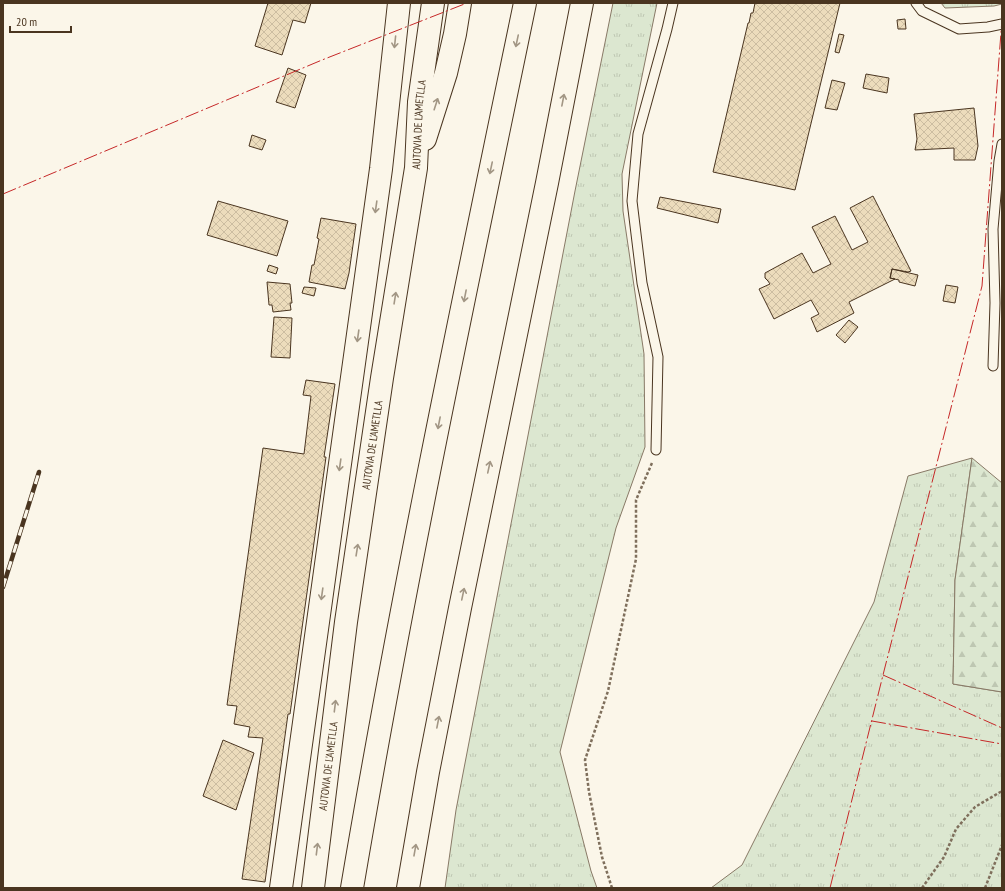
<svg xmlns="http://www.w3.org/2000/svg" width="1005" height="891" viewBox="0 0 1005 891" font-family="'PT Sans Narrow',sans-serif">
  <defs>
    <pattern id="grass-tufts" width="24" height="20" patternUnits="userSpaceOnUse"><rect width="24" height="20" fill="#dce7d0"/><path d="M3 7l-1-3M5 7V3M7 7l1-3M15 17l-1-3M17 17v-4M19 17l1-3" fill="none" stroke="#bec7b2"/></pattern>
    <pattern id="forest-firs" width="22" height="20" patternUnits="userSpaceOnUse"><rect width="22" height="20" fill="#dce7d0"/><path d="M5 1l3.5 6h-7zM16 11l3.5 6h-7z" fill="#bec7b2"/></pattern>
    <pattern id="building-cross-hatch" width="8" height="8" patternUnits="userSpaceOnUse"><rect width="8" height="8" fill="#ecdcbc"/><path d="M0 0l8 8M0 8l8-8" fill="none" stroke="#ccbda1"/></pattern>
  </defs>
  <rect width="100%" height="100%" fill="#fbf6e9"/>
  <!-- grass -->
  <path fill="url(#grass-tufts)" stroke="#887966" d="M613,3H657L622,174L623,211L644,354L645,447L616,528L560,752L591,871L597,888H445L456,810L575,191Z
    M941,3H1002V4L994,6L945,8Z
    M972,458L955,580L953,684L1002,692V888H711L742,865L874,602L908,476Z"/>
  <!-- forest -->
  <path fill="url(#forest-firs)" stroke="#887966" d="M972,458L1002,483V692L953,684L955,580Z"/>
  <!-- building -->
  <path fill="url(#building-cross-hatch)" stroke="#4a3520" d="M268,3H311L305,23L293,20L282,55L255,46Z
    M755,3H840L795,190L713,172L748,23H749L751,13H753Z
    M905,19L906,29H898L897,20Z
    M839,34L844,35L839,53L835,52Z
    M288,68L306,75L295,108L276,102Z
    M866,74L889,78L887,93L863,88Z
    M832,80L845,83L837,110L825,108Z
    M974,108L978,146L975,160H954V148L915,150L917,139L914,114Z
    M252,135L266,140L262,150L249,146Z
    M873,196L911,271L908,272L892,269L890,278L895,279L849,302L854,313L817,332L811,318L819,314L811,300L774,319L759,289L770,284L768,281L765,278V273L802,253L813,273L831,264L812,227L835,216L852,250L868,242L850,208Z
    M660,197L721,209L718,223L657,208Z
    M218,201L288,221L277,256L207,235Z
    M321,218L356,224L349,273L345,289L309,282L312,265H314L319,239L317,238Z
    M269,265L278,268L276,274L267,271Z
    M892,269L918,275L915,286L899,282V280L890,278Z
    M267,282L290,284L292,303H290L291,310L273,312L272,305H269Z
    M946,285L958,287L955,303L943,301Z
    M304,287L316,288L314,296L302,293Z
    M274,317L292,318L290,358L271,357Z
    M849,320L858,327L845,343L836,335Z
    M306,380L335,384L324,457H326L290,714H288L265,882L242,879L263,738L248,737L250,727L234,724L237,706L227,705L263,448L304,454L311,396L303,395Z
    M223,740L254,753L236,810L203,796Z"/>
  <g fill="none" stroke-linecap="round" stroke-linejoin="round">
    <!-- service casing -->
    <g stroke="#4a3520" stroke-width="11">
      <path id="service" d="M916,3L922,11L959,29L988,27L1002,24
        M993,366L995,303L993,229L999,161L1002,144
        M656,450L658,357L642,283L632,201L638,134L667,29L673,3"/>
    </g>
    <!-- trunk casing -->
    <g stroke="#4a3520" stroke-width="24">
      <g id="trunk">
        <path d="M425,139L446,73L455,34L460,3"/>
        <path d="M281,888L381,169L399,3"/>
        <path id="s1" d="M313,888L346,622L382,378L416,168L419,102L433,3"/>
      </g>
    </g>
    <!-- motorway casing -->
    <g stroke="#4a3520" stroke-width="24">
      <path id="motorway" d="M352,888C402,592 464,297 525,3
        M408,888L428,772L460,608L547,183L582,3"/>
    </g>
    <!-- path -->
    <path stroke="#7f6f5c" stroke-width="2.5" stroke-dasharray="3 2" stroke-linecap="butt" d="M612,888L602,857L589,792L585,760L608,691L636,559V500L652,463
      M922,888L944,857L956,829L975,807L1002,791
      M985,888L1002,845"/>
    <!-- service -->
    <use href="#service" stroke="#fbf6e9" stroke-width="9"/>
    <!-- trunk -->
    <use href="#trunk" stroke="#fbf6e9" stroke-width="22"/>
    <!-- motorway -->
    <use href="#motorway" stroke="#fbf6e9" stroke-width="22"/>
    <!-- rail casing -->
    <g stroke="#4a3520" stroke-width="4.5">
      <path id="rail" d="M3,587L39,472"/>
    </g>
    <!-- rail -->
    <use href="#rail" stroke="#fbf6e9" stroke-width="3" stroke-dasharray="9" stroke-linecap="butt"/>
    <!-- power -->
    <path stroke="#c62828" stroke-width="1" stroke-dasharray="14 3 2 3" stroke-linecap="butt" d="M3,194L322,60L467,3
      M883,675L1002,728
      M872,721L1002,744
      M830,888L883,675L982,286L1002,19"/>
  </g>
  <!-- one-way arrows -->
  <defs><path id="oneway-shaft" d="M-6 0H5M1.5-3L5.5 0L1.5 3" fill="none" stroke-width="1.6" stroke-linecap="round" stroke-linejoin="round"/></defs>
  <g stroke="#a29684">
    <use href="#oneway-shaft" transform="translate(517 41) rotate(102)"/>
    <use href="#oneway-shaft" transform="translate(395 42) rotate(96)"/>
    <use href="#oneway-shaft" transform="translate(563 100) rotate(-79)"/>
    <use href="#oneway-shaft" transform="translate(436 104) rotate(-72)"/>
    <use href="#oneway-shaft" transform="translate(491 168) rotate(102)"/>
    <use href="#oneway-shaft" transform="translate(376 207) rotate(98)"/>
    <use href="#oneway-shaft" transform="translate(465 296) rotate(101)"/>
    <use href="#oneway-shaft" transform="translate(395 298) rotate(-81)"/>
    <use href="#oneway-shaft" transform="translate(358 336) rotate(98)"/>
    <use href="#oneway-shaft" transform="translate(439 423) rotate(101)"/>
    <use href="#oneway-shaft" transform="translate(340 465) rotate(98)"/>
    <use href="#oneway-shaft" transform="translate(489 467) rotate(-78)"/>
    <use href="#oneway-shaft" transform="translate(357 550) rotate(-81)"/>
    <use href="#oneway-shaft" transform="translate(322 594) rotate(98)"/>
    <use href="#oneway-shaft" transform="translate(463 594) rotate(-78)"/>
    <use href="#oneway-shaft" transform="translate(335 706) rotate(-83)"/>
    <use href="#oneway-shaft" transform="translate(438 722) rotate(-79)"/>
    <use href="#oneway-shaft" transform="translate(317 849) rotate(-83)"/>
    <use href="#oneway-shaft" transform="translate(415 850) rotate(-80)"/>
  </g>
  <g text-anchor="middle" stroke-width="3" stroke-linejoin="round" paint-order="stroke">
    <!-- street labels -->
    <g font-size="11" fill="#4a3520" stroke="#fbf6e9">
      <text dy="4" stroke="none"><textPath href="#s1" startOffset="771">AUTOVIA DE L'AMETLLA</textPath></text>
      <text dy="4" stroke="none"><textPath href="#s1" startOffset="447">AUTOVIA DE L'AMETLLA</textPath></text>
      <text dy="4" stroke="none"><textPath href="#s1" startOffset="123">AUTOVIA DE L'AMETLLA</textPath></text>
    </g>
  </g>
  <!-- border -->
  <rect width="1005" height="891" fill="none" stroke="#4a3520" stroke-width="8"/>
  <!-- scale -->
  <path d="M10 26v6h61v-6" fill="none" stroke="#4a3520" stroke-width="2"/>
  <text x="16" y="26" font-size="12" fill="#4a3520" stroke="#fbf6e9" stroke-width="3" paint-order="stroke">20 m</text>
</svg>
